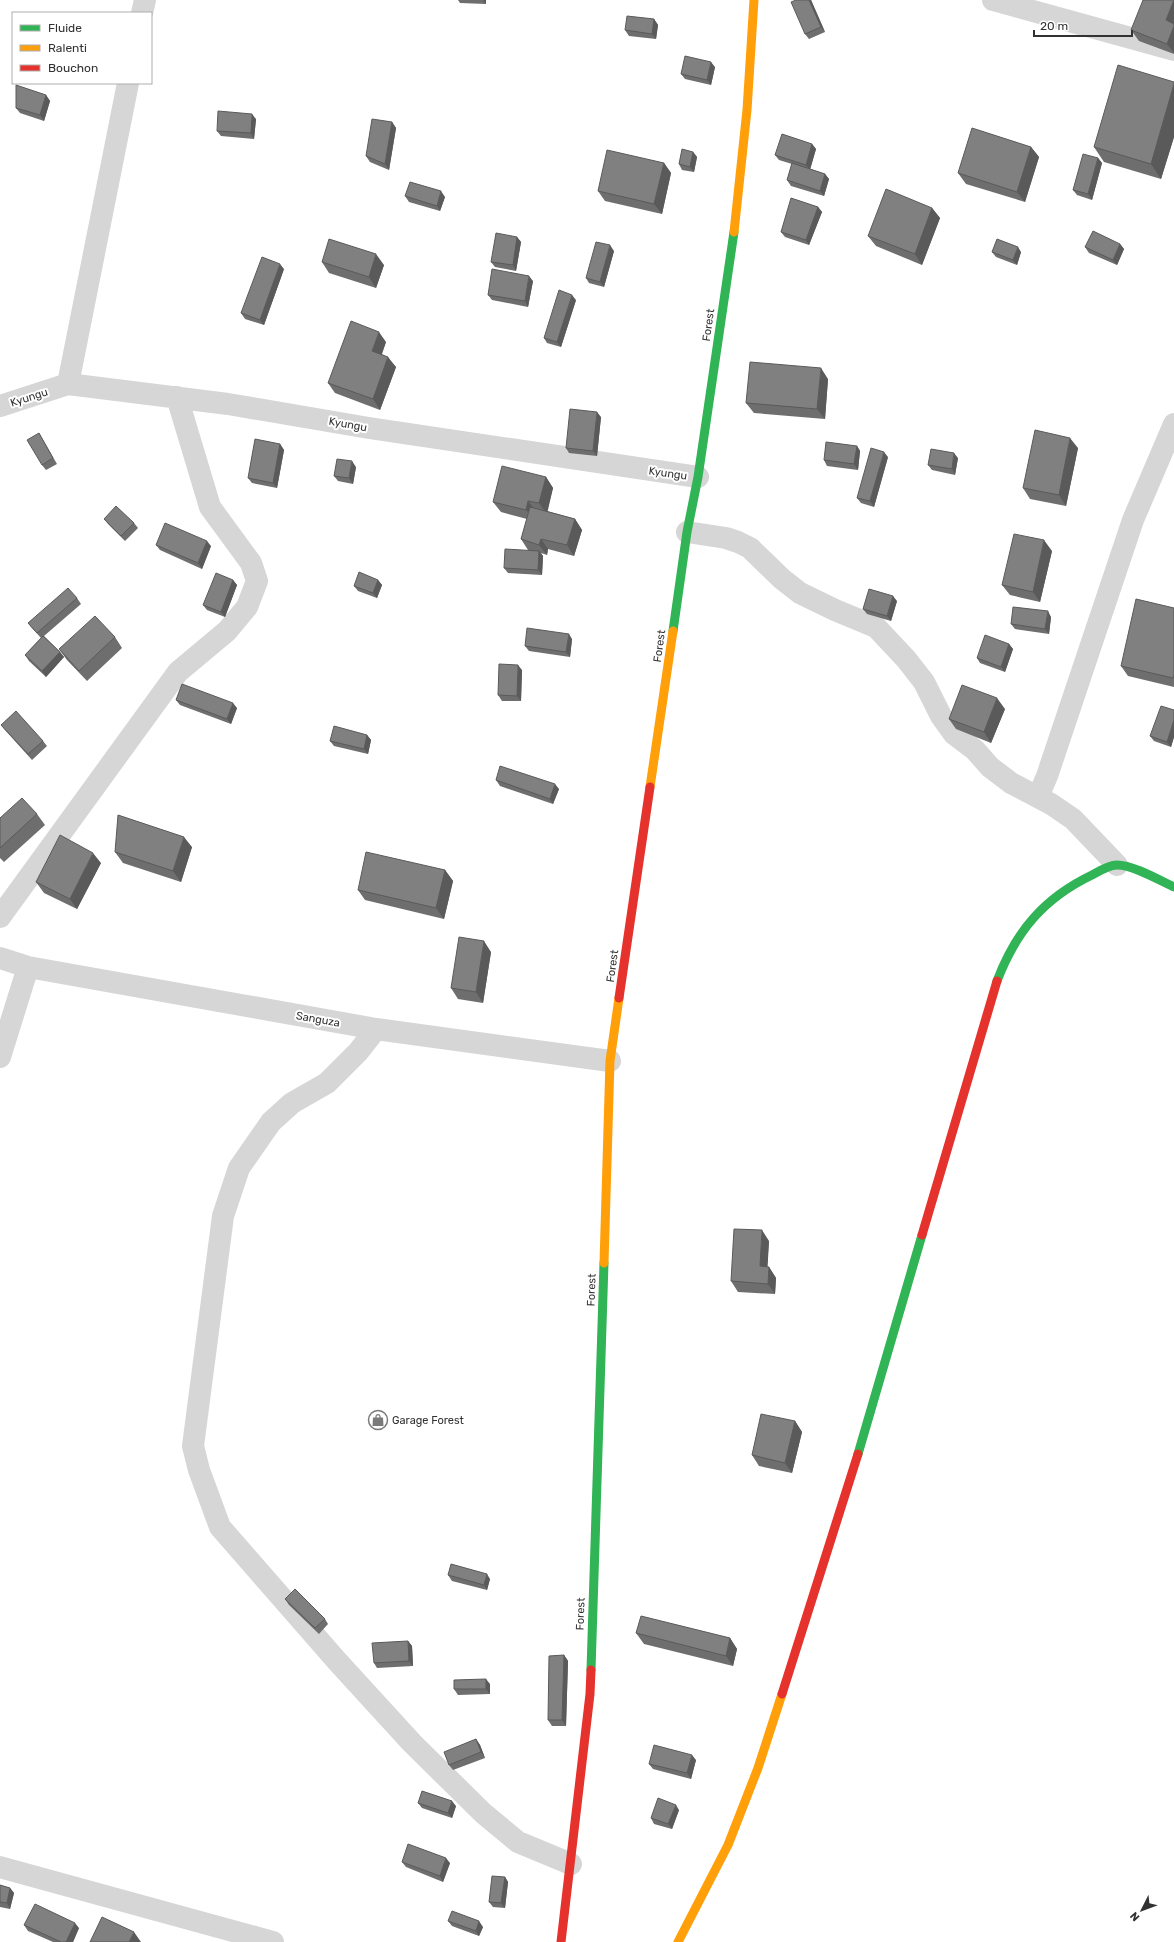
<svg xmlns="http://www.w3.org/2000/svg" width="1174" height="1942" viewBox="0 0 1174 1942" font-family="Rubik,sans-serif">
  <rect width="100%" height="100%" fill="#fff"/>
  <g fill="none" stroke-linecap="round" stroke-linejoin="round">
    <!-- street -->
    <path stroke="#d6d6d6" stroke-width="22" d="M993,0L1174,50
      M142,13L145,0
      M68,384L128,83
      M0,406L68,384L228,404L369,428L698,477
      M687,532L726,538L738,542L750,548L782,579L800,593L835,610L876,627L906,659L924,682L941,716L954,734L975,750L990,767L1011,783L1051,804L1073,819L1117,865
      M1038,797L1047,776L1133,520L1174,424
      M0,917L178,672L227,631L247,607L257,581L251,563L210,507L177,397
      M0,958L28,967L376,1029L610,1061
      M376,1029L358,1052L327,1083L292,1103L271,1122L239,1168L223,1216L193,1446L199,1470L220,1527L337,1661L412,1743L483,1813L518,1842L571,1864
      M0,1057L28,967
      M0,1867L273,1942"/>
    <!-- fast -->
    <path stroke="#30b455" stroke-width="9" d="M673,631L687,532L698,477L734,232
      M997,981C1016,931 1044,898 1092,875C1099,871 1109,865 1117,865C1133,865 1159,880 1174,887
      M858,1454L922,1235
      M591,1670L604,1263"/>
    <!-- slow -->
    <path stroke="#ff9f0a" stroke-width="9" d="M734,232L747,110L754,0
      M650,787L673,631
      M604,1263L610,1061L619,998
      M678,1942L728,1845L758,1768L782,1694"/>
    <!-- jam -->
    <path stroke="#e5322d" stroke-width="9" d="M619,998L650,787
      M922,1235L997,981
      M782,1694L858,1454
      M561,1942L590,1694L591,1670"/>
  </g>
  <!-- wall -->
  <path fill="#6e6e6e" d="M458,0H486V4L460,3Z
    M796,0H811L825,32L809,39L805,34Z
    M1174,0V54L1139,41L1131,30Z
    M654,19L658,25L656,39L629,36L625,30Z
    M715,67L711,85L685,79L681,74Z
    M1174,84V137L1161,179L1104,162L1094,147Z
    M46,95L50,101L44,121L20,113L16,108Z
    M256,119L254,139L221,136L217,131Z
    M392,122L396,128L389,170L370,162L366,156Z
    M812,144L816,149L810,169L825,174L829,179L824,196L791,186L787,180L792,164L779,160L775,155Z
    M1031,147L1039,157L1025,202L966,184L958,173Z
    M693,152L697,157L694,172L682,170L679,164Z
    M1098,158L1102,163L1092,200L1077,195L1073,190Z
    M664,163L671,173L662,214L605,201L598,191Z
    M405,196L445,197L440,211L409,202Z
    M818,207L822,212L809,245L785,237L781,232Z
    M932,208L940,218L922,265L876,246L868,236Z
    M517,237L521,242L516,271L495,267L491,262Z
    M1120,244L1124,249L1117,265L1089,253L1085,247Z
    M614,251L604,287L589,283L586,278Z
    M992,252H1021L1017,265L996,257Z
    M322,262L384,265L376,288L329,273Z
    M284,269L264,325L245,319L241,313Z
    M533,281L528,307L492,300L488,295Z
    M576,300L561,347L547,343L544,338Z
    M386,342L382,354L396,367L380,410L335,393L328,383Z
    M828,379L825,419L754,413L746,403Z
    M601,417L597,456L569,453L566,448Z
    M39,433L57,464L46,470L42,465Z
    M280,444L284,450L277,488L252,483L248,478Z
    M857,446L860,451L858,470L827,466L824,460Z
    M1078,448L1066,506L1030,499L1023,488Z
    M888,457L874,507L861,503L857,498Z
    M958,458L955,475L932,470L928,465Z
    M356,467L353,484L338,481L334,476Z
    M546,477L553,488L547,511L575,519L582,530L574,556L548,549L547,555L541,553L543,556L542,575L508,573L504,568L530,550H528L521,539L527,519L501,512L493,502Z
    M104,519L134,523L138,528L125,541L108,524Z
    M156,545L211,546L202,569L160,550Z
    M1052,551L1040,602L1010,595L1002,585Z
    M233,580L237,585L225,617L207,610L203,605Z
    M378,580L382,585L377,598L358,591L354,586Z
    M77,598L81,604L44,636L60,652L64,657L46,677L29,661L25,655L41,638L32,628L28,623Z
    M897,601L891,621L867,614L863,609Z
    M1174,608V687L1128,676L1121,666Z
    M1051,617L1049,634L1015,629L1011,624Z
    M115,637L122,648L87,681L67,660L59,649Z
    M572,639L570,657L529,651L525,646Z
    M1009,644L1013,649L1005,672L980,663L977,658Z
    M522,670L521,701H502L498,695Z
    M176,700L237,708L231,724L180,705Z
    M1005,709L991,743L956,729L949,719Z
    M1174,710V737L1171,747L1154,741L1150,736Z
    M1,725L43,741L47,746L32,760L5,730Z
    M367,735L371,740L368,754L334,746L330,741Z
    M496,780L559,789L553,804L500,786Z
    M37,814L45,825L4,862L0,858V818Z
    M192,847L181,882L123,863L115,852Z
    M101,863L77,909L44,893L36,882Z
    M445,870L453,881L444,919L365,900L358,890Z
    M491,952L483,1003L458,999L451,988Z
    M769,1241L767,1267H769L776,1278L775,1294L738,1292L731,1281Z
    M795,1421L802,1432L792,1473L759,1466L752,1455Z
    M448,1575L490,1579L487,1590L452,1581Z
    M285,1599L325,1619L328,1624L319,1634L289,1605Z
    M636,1633L730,1638L737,1649L733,1666L644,1644Z
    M408,1641L412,1646L413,1666L377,1668L374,1663Z
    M564,1655L568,1661L566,1726H552L548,1720Z
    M490,1684V1694L458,1695L454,1689Z
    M476,1739L480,1745L485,1758L453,1770L449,1765Z
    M696,1760L691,1779L653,1769L649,1764Z
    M418,1803L456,1806L452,1818L422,1808Z
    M679,1810L672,1829L654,1824L651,1818Z
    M402,1862L450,1863L443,1882L406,1867Z
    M505,1877L508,1882L505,1908L493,1907L489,1902Z
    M0,1885L10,1888L14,1893L10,1909L0,1907Z
    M448,1921L483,1927L479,1936L452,1926Z
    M24,1925L79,1928L73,1942H53L28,1931Z"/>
  <!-- shaded-wall -->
  <path fill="#5a5a5a" d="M483,0H486V4Z
    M809,0H811L825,32L821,27Z
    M1174,0V53L1167,44L1166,20Z
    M654,19L658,25L656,39L652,34Z
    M711,62L715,67L711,85L707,80Z
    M1174,84V137L1161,179L1151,164Z
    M46,95L50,101L44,121L40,115Z
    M252,114L256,119L254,139L251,133Z
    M392,122L396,128L389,170L385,164Z
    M812,144L816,149L810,170L806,165Z
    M1031,147L1039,157L1025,202L1017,192Z
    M693,152L697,157L694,172L690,167Z
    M1098,158L1102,163L1092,200L1088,194Z
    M664,163L671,173L662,214L654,204Z
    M825,174L829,179L824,196L820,191Z
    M441,191L445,197L440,211L437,206Z
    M818,207L822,212L809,245L806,240Z
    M932,208L940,218L922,265L915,254Z
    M517,237L521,242L516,271L513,265Z
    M1120,244L1124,249L1117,265L1113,260Z
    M610,245L614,251L604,287L600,282Z
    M1018,247L1021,252L1017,265L1013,260Z
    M376,254L384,265L376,288L369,277Z
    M280,264L284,269L264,325L260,320Z
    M529,276L533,281L528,307L525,301Z
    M572,295L576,300L561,347L557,342Z
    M379,332L386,342L379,361L372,351Z
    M388,357L396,367L380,410L373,399Z
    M821,368L828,379L825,419L817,409Z
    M597,412L601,417L597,456L593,451Z
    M1070,438L1078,448L1066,506L1059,495Z
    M280,444L284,450L277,488L273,483Z
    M857,446L860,451L858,470L854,464Z
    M884,452L888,457L874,507L870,501Z
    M954,453L958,458L955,475L952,469Z
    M352,461L356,467L353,484L349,478Z
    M546,477L553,488L547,514L539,503Z
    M528,501L536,511L534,520L526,510Z
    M575,519L582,530L574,556L567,545Z
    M541,539L548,549L547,555L539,545Z
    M1044,540L1052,551L1040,602L1033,592Z
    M207,541L211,546L202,569L198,563Z
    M539,551L543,556L542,575L538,570Z
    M233,580L237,585L225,617L221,612Z
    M378,580L382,585L377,598L373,593Z
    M893,596L897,601L891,621L887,616Z
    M1048,611L1051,617L1049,634L1045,629Z
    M569,634L572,639L570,657L566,652Z
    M1009,644L1013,649L1005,672L1001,667Z
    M60,652L64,657L46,677L42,671Z
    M518,665L522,670L521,701L517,696Z
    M997,698L1005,709L991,743L984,732Z
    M233,703L237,708L231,724L227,719Z
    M1174,720V737L1171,747L1167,742Z
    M367,735L371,740L368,754L364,749Z
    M555,784L559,789L553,804L550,799Z
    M184,837L192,847L181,882L173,871Z
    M93,853L101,863L77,909L70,899Z
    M445,870L453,881L444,919L436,908Z
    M484,941L491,952L483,1003L476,992Z
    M762,1230L769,1241L767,1277L760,1266Z
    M769,1267L776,1278L775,1294L768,1284Z
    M795,1421L802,1432L792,1473L785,1463Z
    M487,1574L490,1579L487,1590L484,1585Z
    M730,1638L737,1649L733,1666L726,1656Z
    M408,1641L412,1646L413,1666L409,1661Z
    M564,1655L568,1661L566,1726L562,1720Z
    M486,1679L490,1684V1694L486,1689Z
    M476,1739L480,1745L485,1758L481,1752Z
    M692,1755L696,1760L691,1779L687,1773Z
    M452,1801L456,1806L452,1818L448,1813Z
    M676,1805L679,1810L672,1829L668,1824Z
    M446,1858L450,1863L443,1882L440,1876Z
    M505,1877L508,1882L505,1908L501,1903Z
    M10,1888L14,1893L10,1909L7,1903Z
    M479,1921L483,1927L479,1936L476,1931Z
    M75,1923L79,1928L73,1942H66Z
    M134,1932L141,1942H129Z"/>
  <!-- building -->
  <path fill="#808080" stroke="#5a5a5a" d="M796,0H809L821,27L805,34L791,2Z
    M1143,0H1174L1166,20L1174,24V26L1167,44L1131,30Z
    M627,16L654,19L652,34L625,30Z
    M685,56L711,62L707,80L681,74Z
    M1118,65L1174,82V84L1151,164L1094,147Z
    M16,85L46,95L40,115L16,108Z
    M218,111L252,114L251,133L217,131Z
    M372,119L392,122L385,164L366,156Z
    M972,128L1031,147L1017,192L958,173Z
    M782,134L812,144L806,165L775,155Z
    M682,149L693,152L690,167L679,164Z
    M607,150L664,163L654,204L598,191Z
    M1083,154L1098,158L1088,194L1073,190Z
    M792,163L825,174L820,191L787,180Z
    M410,182L441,191L437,206L405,196Z
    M886,189L932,208L915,254L868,236Z
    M791,198L818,207L806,240L781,232Z
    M1093,231L1120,244L1113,260L1085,247Z
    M496,233L517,237L513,265L491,262Z
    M329,239L376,254L369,277L322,262Z
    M997,239L1018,247L1013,260L992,252Z
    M596,242L610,245L600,282L586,278Z
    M262,257L280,264L260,320L241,313Z
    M492,269L529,276L525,301L488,295Z
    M559,290L572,295L557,342L544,338Z
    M351,321L379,332L372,351L388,357L373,399L328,383Z
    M750,362L821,368L817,409L746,403Z
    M570,409L597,412L593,451L566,448Z
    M1035,430L1070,438L1059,495L1023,488Z
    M39,433L53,458L42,465L27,440Z
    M255,439L280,444L273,483L248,478Z
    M826,442L857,446L854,464L824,460Z
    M871,448L884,452L870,501L857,498Z
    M931,449L954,453L952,469L928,465Z
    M337,459L352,461L349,478L334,476Z
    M502,466L546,477L539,503L528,501L526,510L493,502Z
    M116,506L134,523L121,536L104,519Z
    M530,507L575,519L567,545L541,539L539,545L521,539Z
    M165,523L207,541L198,563L156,545Z
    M1014,534L1044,540L1033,592L1002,585Z
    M505,549L539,551L538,570L504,568Z
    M359,572L378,580L373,593L354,586Z
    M216,573L233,580L221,612L203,605Z
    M68,588L77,598L37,633L28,623Z
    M869,589L893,596L887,616L863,609Z
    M1136,599L1174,608V675L1173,678L1121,666Z
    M1013,607L1048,611L1045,629L1011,624Z
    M95,616L115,637L79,671L59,649Z
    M527,628L569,634L566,652L525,646Z
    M985,635L1009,644L1001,667L977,658Z
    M43,636L60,652L42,671L25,655Z
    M499,664L518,665L517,696L498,695Z
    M182,684L233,703L227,719L176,700Z
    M962,685L997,698L984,732L949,719Z
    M1161,706L1174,710V720L1167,742L1150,736Z
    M16,711L43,741L28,754L1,725Z
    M334,726L367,735L364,749L330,741Z
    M500,766L555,784L550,799L496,780Z
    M22,798L37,814L0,848V818Z
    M118,815L184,837L173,871L115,852Z
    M60,835L93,853L70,899L36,882Z
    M366,852L445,870L436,908L358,890Z
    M459,937L484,941L476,992L451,988Z
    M734,1229L762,1230L760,1266L769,1267L768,1284L731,1281Z
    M761,1414L795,1421L785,1463L752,1455Z
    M451,1564L487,1574L484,1585L448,1575Z
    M295,1589L325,1619L315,1628L285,1599Z
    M641,1616L730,1638L726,1656L636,1633Z
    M408,1641L409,1661L374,1663L372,1643Z
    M564,1655L562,1720H548L549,1656Z
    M486,1679V1689H454V1680Z
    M476,1739L481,1752L449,1765L444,1752Z
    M654,1745L692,1755L687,1773L649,1764Z
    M422,1791L452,1801L448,1813L418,1803Z
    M658,1798L676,1805L668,1824L651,1818Z
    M408,1844L446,1858L440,1876L402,1862Z
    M492,1876L505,1877L501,1903L489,1902Z
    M0,1885L10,1888L7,1903L0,1902Z
    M35,1904L75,1923L66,1942H61L24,1925Z
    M452,1911L479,1921L476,1931L448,1921Z
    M102,1917L134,1932L129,1942H90Z"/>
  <!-- icons -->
  <defs>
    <g id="shop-ring" transform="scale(1)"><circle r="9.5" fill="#fff" stroke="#7a7a7a" stroke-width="1.5"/><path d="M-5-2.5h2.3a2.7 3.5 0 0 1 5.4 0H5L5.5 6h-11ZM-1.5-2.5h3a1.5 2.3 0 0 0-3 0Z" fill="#7a7a7a"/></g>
  </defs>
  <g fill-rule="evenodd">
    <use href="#shop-ring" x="378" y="1420"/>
  </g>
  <g text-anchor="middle" stroke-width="4" stroke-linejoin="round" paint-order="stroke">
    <!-- street labels -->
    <g font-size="11" fill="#323232" stroke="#fff">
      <text transform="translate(708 325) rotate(-82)" y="4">Forest</text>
      <text transform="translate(29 397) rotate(-18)" y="4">Kyungu</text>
      <text transform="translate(348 424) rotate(10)" y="4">Kyungu</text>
      <text transform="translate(668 473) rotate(8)" y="4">Kyungu</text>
      <text transform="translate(659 646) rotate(-82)" y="4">Forest</text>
      <text transform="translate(612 966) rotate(-82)" y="4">Forest</text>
      <text transform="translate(318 1019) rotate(10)" y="4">Sanguza</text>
      <text transform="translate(591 1290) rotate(-88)" y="4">Forest</text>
      <text transform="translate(580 1614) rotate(-88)" y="4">Forest</text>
    </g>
    <!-- poi labels -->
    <g font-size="11" fill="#323232" stroke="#fff" text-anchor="start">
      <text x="392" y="1424">Garage Forest</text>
    </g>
  </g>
  <!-- legend -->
  <rect x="12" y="12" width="140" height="72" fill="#ffffff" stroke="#adadad"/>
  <rect x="20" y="25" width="20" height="6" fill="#30b455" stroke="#adadad"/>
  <text x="48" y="32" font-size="12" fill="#323232">Fluide</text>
  <rect x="20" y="45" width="20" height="6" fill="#ff9f0a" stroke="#adadad"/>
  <text x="48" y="52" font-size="12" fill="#323232">Ralenti</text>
  <rect x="20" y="65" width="20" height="6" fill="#e5322d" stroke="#adadad"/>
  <text x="48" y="72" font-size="12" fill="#323232">Bouchon</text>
  <!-- north arrow -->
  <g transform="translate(1142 1910) rotate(228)" stroke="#ffffff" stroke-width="3" paint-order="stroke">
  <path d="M0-3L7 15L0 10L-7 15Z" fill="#323232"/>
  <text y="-6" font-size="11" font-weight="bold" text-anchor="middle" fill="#323232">N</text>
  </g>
  <!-- scale -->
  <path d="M1034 30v6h98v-6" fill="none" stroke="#323232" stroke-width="2"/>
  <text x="1040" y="30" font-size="12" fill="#323232" stroke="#ffffff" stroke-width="3" paint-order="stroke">20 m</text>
</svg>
